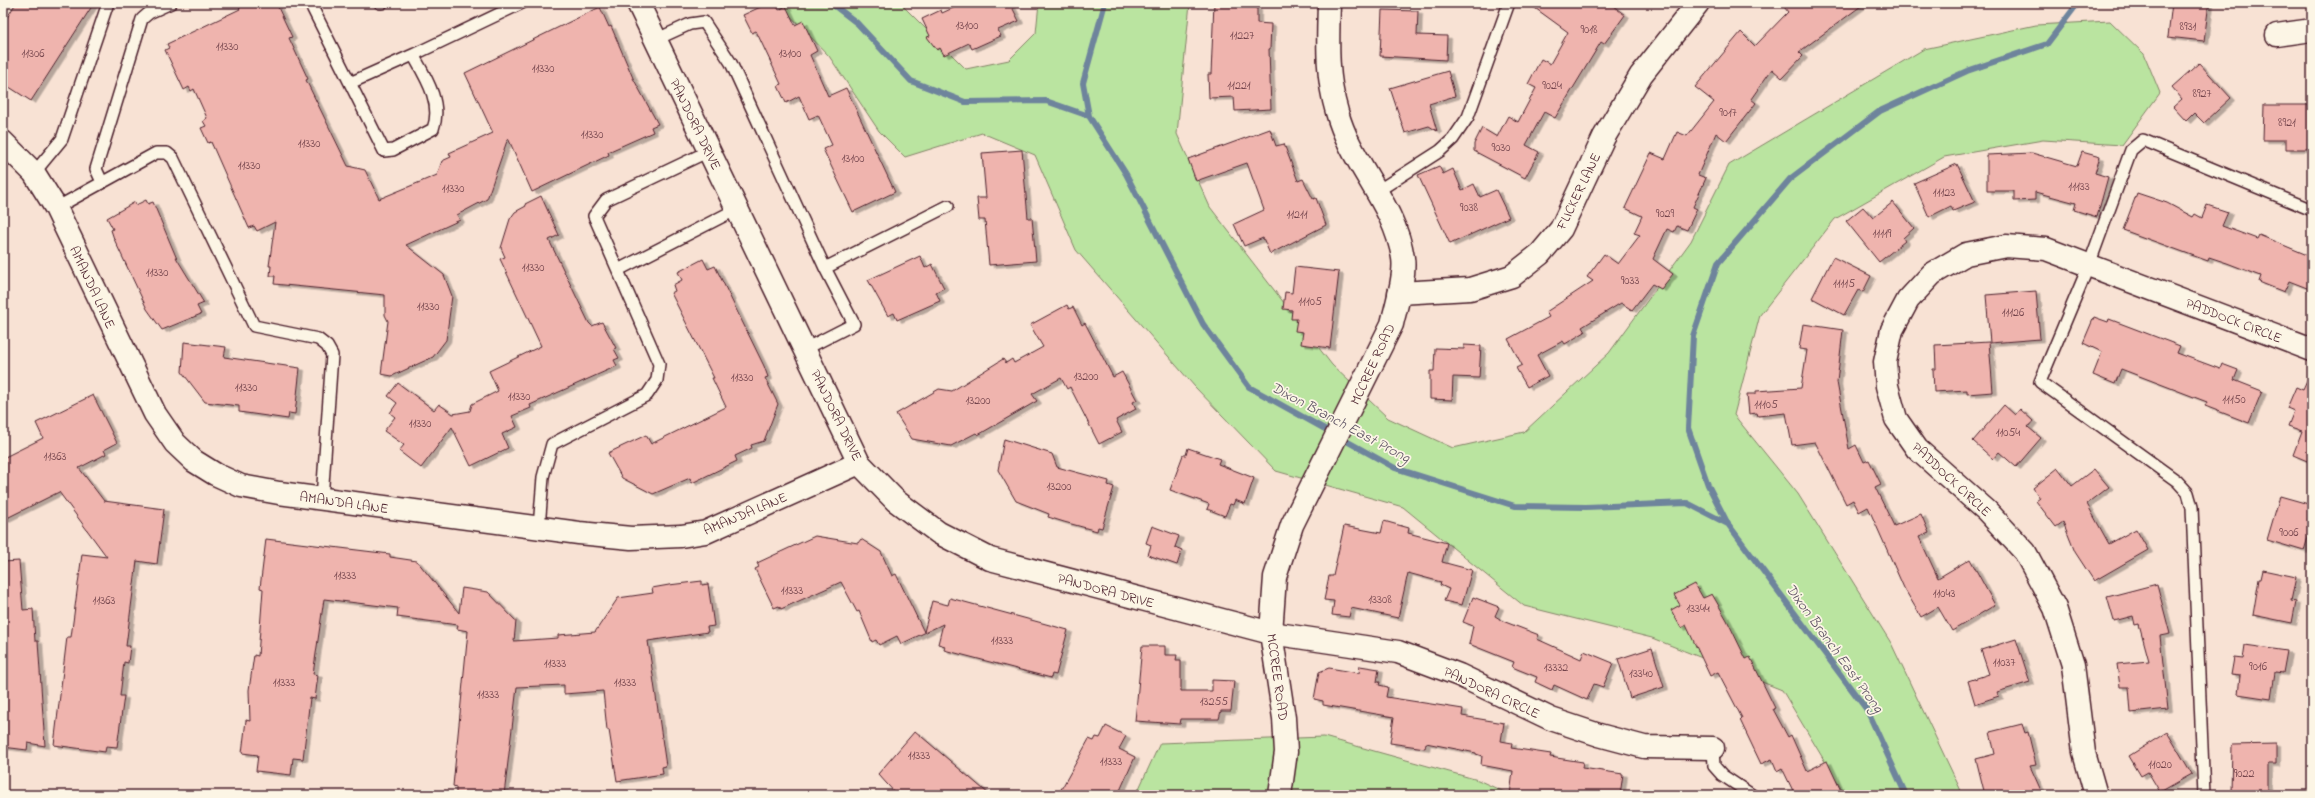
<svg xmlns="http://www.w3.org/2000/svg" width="2315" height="798" viewBox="0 0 2315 798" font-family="'Indie Flower',sans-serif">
  <defs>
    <filter id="shadow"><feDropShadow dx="4.5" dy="2.5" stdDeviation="0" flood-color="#0004"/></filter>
  </defs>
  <rect width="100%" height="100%" fill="#f8e2d4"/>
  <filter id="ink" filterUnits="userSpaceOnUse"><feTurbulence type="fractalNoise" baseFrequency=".025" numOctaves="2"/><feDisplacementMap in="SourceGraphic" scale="8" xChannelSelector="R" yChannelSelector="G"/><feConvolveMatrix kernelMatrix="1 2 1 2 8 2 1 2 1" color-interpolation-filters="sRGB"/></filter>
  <g filter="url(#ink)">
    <!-- green -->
    <path fill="#bae4a0" stroke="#828266" d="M778,3H900L966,69L1009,60L1036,33L1039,3H1190L1177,134L1210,207L1332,365L1388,418L1453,448L1524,432L1609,353L1691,241L1729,165L1924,49L2036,25L2110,21L2144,54L2160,93L2122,145L2043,140L1944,157L1835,219L1760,315L1734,415L1798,494L1891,643L1963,795H1845L1782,690L1652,638L1524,606L1403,507L1276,471L1195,387L1076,250L1035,155L982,133L905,157L879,131L829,56Z
      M1324,737L1478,780L1511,795H1136L1160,743Z"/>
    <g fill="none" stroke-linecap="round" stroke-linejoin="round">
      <!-- stream -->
      <path stroke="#6e849c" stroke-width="6" d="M831,3L857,23L911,81L965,102L1046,101L1089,116L1126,174L1203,324L1249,387L1395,468L1515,506L1586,507L1687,503L1728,524L1867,710L1906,795
        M1089,116L1083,83L1105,3
        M1728,524L1708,485L1688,428L1693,336L1718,263L1790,179L1880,111L1967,71L2047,44L2078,3"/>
    </g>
    <!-- building -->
    <path fill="#efb4ae" stroke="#4a1f2b" filter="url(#shadow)" d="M16,3H94L31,101L3,83V24Z
      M238,3H276L292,37L289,38L308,79L306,80L348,166L365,170L379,199L437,175L442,161L451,157L449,153L493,133L465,73L600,7L609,27L611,26L633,78L658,124L651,127L653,132L608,152L609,155L532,192L508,138L487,199L457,215L460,220L406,245L444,275L452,296L446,340L433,357L392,376L381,374L388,321L385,315V295L274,284L275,276H270L271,266H269L275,222L257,231L254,226L249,228L211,142L208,143L201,128L206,126L203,121L207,118L194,89L191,91L189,87L184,90L165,50L169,48L167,44L240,9Z
      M769,3H775L779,10L786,6L795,25L803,21L817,51L810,55L828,96L846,88L895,192L853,212L823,149L832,145L818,115L809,119L799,96L786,103L778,86L781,84L756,31L752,33L743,15Z
      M964,3H1010L1019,21L998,30L1001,36L972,49L969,43L944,55L940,48L937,50L927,37L930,36L922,19L941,10L942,13Z
      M1214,3H1253V7H1257V23L1271,24L1270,49H1269L1271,109L1235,111L1234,97L1209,98L1208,74H1211Z
      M1528,3H1609L1625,15L1604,44L1601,42L1555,118L1544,112L1526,145L1539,152L1525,178L1474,151V144L1482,128L1497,137L1508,116L1518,122L1536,88L1528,84L1541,59L1550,64L1568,32Z
      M1781,3H1865L1799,52L1803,56L1782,78L1772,69L1751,99L1756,103L1726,141L1716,133L1698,175L1706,178L1693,207L1697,209L1687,230L1677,226L1674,232L1667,229L1653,259L1673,274L1661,289L1652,284L1632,310L1621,303L1582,327L1585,332L1565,344L1563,341L1537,355L1548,376L1527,387L1516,368L1522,365L1508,339L1549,317L1546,312L1593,281L1587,277L1604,254L1618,264L1640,235L1634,233L1642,216L1625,208L1651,153L1665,159L1677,132L1687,136L1714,102L1695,87L1741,32L1755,46L1788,12Z
      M2172,3H2209L2204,41L2168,37Z
      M1382,10L1418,11L1417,35L1447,36L1446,60L1380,56Z
      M2199,63L2231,98L2204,123L2194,113L2186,121L2173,107L2182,99L2172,87Z
      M1448,71L1455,96L1429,104L1437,131L1429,126L1405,133L1390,88Z
      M2264,105H2310V149H2286V140H2263Z
      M1270,129L1276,146L1284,144L1298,181L1303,179L1313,199L1316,198L1326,225L1270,254L1263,238L1244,246L1234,224L1264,210L1247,163L1196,181L1188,159Z
      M1022,150L1028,218H1032L1036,261L989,265L985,220H979L977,198H986L982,153Z
      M2082,152L2100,157L2095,173L2108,177L2097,217L2074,210L2076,203L2035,192V200L2014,201V191H1987V155L2032,153L2077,166Z
      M1957,164L1975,202L1953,211L1951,206L1929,217L1914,183Z
      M1439,166L1443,174L1453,169L1462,190L1474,184L1480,197L1496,190L1509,217L1450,244L1418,175Z
      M2137,193L2167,203L2193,217L2195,214L2202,218L2207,205L2228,212L2222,226L2257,239L2259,235L2312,257V290L2289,281L2284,292L2259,282L2261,276L2227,263L2209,257L2208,261L2123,230Z
      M541,196L559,235L549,240L589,323L592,326L602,322L616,348L614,349L619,358L614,360L617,366L530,405L531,408L512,416L517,427L502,434L508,448L471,466L452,427L421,468L399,451L404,445L384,431L395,417L390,413L397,403L388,396L398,383L434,410L439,404L453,414L470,411L472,404L498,391L489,371L541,346L500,259L505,257L501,248L510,219L515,212L526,206L525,204Z
      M146,200L148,204L153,202L177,259L204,303L197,306L201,314L162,330L147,309L114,239L111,230L113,229L107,218L135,202L136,205Z
      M1893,202L1914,228L1903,238L1905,241L1879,262L1846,221L1863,207L1873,218Z
      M920,256L925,268L932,264L944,288L936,292L940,301L897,320L894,313L888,316L868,280Z
      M1833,257L1871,276L1863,292L1858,290L1844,315L1812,298Z
      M703,259L708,269L715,266L764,366L768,377L765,378L778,404L764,441L751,445L752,448L735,456L737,461L692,483L690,478L653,494L622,478L608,453L646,435L651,444L726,407L712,378H714L671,293L675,291L673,285L682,280L678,272Z
      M1295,267L1339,272L1330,348L1301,344L1303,332L1295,331L1297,319H1291L1292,310L1283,309L1285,292L1292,293Z
      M2036,291L2040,339L1990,343L1986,295Z
      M1067,305L1069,309L1073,307L1082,325L1085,323L1113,377L1122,372L1137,400L1133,402L1136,409L1116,420L1122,432L1099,444L1070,387L1067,389L1061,378L1032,394L1037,401L978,435L976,433L951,446L912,439L896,414L939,389L952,391L1003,359L1006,363L1012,359L1014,363L1043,347L1030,325Z
      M2094,317L2108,322L2109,319L2180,346L2177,353L2220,369L2222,364L2238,370L2234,380L2262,391L2249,423L2205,406L2207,402L2121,369L2115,384L2093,375L2102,352L2083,343Z
      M1803,324L1843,330L1837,382L1849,449L1856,445L1864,462L1869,460L1881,484L1875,487L1894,526L1921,514L1929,533L1919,537L1938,578L1970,559L1995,605L1952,631L1938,607L1921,617L1904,588L1868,507L1859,512L1853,500L1846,504L1815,442L1792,445L1786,413L1758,416L1757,413L1749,414L1747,394H1756V391L1801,388L1807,350L1799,349Z
      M184,342L226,347L224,357L300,368L295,414L289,413L288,419L239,412V406L205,402L182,372Z
      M1989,342L1993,392L1967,394V390L1934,392L1933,369H1936L1935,345Z
      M1464,345L1481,346L1479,378L1453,377L1452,400L1430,399V371H1434L1435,348L1464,349Z
      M2312,370V463L2293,455L2302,431L2288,426L2294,411L2287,408L2296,387L2303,390Z
      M93,395L117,443L104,450L106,454L79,468L104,501L164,509L157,564L137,561L126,646H130L128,663L124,662L120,696H124L117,747L106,746L105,752L54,745L67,637H71L82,554L107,557L59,492L3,520V458L43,438L36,423Z
      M2004,405L2015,415L2020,409L2033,421L2028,427L2041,438L2016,467L1999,452L1993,459L1973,441Z
      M1004,439L1052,454L1057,467L1109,481L1108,485L1114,487L1102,528L1098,527L1097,531L1064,522L1048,517L1049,514L1016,501L998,470Z
      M1188,448L1220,459L1218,464L1254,478L1245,504L1235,500L1233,505L1230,504L1225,516L1207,509L1209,504L1170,490L1183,455H1186Z
      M2058,468L2072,486L2094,469L2109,487L2087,504L2109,544L2136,529L2148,550L2094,581L2075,552L2063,522L2056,527L2036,501L2040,498L2033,488Z
      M2280,496L2312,505L2308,520L2312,521V523L2304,551L2267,540Z
      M1384,521L1409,528L1408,533L1447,543L1442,562L1472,570L1462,605L1444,601L1449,589L1440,585L1441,582L1408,573L1398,618L1351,608L1349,617L1332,615L1334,601L1324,600L1329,576H1333L1344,526L1381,533Z
      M1152,526L1179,536L1175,547L1182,550L1177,565L1148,555L1151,545L1146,543Z
      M815,536L858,543L861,539L881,552L892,576L896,574L924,632L932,601L948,605L950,598L1068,630L1056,675L1052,674L1051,678L944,650L945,646L938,644L943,624L901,644L897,636L879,645L876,640L872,642L859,611L857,612L841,582L781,609L779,606L774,608L755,569L759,567L757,563Z
      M266,539L390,554V557L417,561L459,613L462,588L488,592L516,621L514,641L558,638V635L595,632L618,598L653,593L652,588L669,585L702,581V585L708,584L714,626L707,627L708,632L648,641L666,766L662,767L663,774L617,781L609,730H607L603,691L564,694V685L517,687L504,795H456V787L453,786L468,631L457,629L458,625L397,617L398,608L324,599L313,674L318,675L315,699L310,698L303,759L293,758L291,775L256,771L258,755L242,753L246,720L250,721L249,690L254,655L258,656L263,589L260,588Z
      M19,561L23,610L33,609L35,641H38L45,746L28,743L27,750L3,747V562Z
      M2263,570L2296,577L2291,601L2296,602L2292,623L2253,615L2259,579H2261Z
      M1695,584L1703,598L1712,594L1727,620L1746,659L1750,657L1775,708L1773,709L1788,737L1791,735L1807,771L1827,761L1843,795H1795L1782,768L1777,771L1772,759L1761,764L1740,720L1742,718L1718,672L1710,676L1686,625L1681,628L1671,610L1680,605L1674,595Z
      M2157,584L2170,634L2160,636L2168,709L2131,713L2129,687H2120L2117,664L2149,661L2139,624L2135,625L2133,616L2114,621L2107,597Z
      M1473,597L1499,607L1495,616L1500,619V620L1539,635L1537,639L1581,659L1584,651L1613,663L1603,687L1594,684L1587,700L1554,685L1552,690L1535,682L1537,677L1512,667L1514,662L1469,644L1473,626L1463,622Z
      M2016,639L2030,682L1997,692L1999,696L1975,704L1968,681L1989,674L1981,650Z
      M2245,645L2287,651L2283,673L2275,672L2271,699L2238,694L2240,676L2231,675L2234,658L2243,659Z
      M1142,646H1165V655H1177L1176,660H1181V691H1212V680L1234,681L1231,711H1221L1219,719H1181L1180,724L1135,721Z
      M1652,648L1664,687L1630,698L1618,659Z
      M1360,666L1379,669L1377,682H1380L1379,685L1388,687L1386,697L1463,709L1462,716L1504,723L1501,741L1512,743L1511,748L1551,754L1550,757L1583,762L1582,768L1623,774L1620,795H1510L1513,771L1481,765L1482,756L1476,754V753L1426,743L1425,748L1390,743L1394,717L1323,705V701L1314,699L1319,672L1329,668L1359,673Z
      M2022,724L2025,733L2028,732L2036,765L2030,766L2043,795H1985L1976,759L1995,754L1990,732Z
      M1106,726L1126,736L1119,749L1135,757L1118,795H1058L1089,739L1094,741L1096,737L1100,738Z
      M915,731L990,795H897L878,774Z
      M2167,732L2192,774L2160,792L2148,772L2141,776L2129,756Z
      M2276,744V764H2268V793H2231L2232,745Z"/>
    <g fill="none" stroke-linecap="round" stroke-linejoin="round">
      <!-- lane casing -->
      <g stroke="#4a1f2b" stroke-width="14">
        <path id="lane" d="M310,3L384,151L393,150L433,129C442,105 428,81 416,60L415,54L522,3
          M380,3H382
          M655,40L690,24L704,22L731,63L825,268
          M350,83L415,54
          M34,173L62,139L108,3
          M102,182L96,169L142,19L149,13L171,3
          M1376,192L1440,151L1453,139L1468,117L1509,3
          M56,208L156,153H167L173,158L254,326L318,339L327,346L332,355L322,499
          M618,270L737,209
          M805,349L854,324L825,268L948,206
          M539,528L543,477L552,444L647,395L657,380L659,364L594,216L606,200L709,151
          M1713,748L1714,766L1722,775L1752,795
          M2204,795L2192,507L2188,493L2177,481L2040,382L2089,265L2131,150L2143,140L2312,210"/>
      </g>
      <!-- street casing -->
      <g stroke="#4a1f2b" stroke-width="25">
        <path id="street" d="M638,3L859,463L896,501L939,533L990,559L1271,633L1398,652L1459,675L1551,719L1599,735L1644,747L1713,748
          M2277,35L2312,30
          M3,142L34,173L56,208L155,414L175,443L194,461L215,474L241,486L279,493L579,533L631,538L681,536L706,532L859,463
          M1399,293L1470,289L1512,276L1540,254L1561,229L1604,137L1641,75L1698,3
          M2096,795L2084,753L2073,665L2055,608L2025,552L1987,511L1917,449L1896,419L1887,386L1885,362L1892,330L1908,300L1932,274L1966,254L2006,246L2046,249L2312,350"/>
      </g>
      <!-- secondary casing -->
      <g stroke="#4a1f2b" stroke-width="25">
        <path id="secondary" d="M1280,795L1286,752L1284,718L1271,633L1275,577L1292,525L1392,324C1396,306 1406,276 1403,258C1395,204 1351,164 1337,112C1326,75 1328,41 1329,3"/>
      </g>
      <!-- lane -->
      <use href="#lane" stroke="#fcf5e5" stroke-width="11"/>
      <!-- street -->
      <use href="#street" stroke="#fcf5e5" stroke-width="22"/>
      <!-- secondary -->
      <use href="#secondary" stroke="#fcf5e5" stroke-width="22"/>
    </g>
  </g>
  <g text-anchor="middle" stroke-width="3.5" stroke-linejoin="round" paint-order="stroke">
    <!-- number labels -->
    <g font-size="12" fill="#73444c">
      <text x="967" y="29">13100</text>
      <text x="2188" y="30">8931</text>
      <text x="1589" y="33">9018</text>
      <text x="1242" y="39">11227</text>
      <text x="227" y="50">11330</text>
      <text x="33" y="57">11306</text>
      <text x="790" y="57">13100</text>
      <text x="543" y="72">11330</text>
      <text x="1239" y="89">11221</text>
      <text x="1552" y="89">9024</text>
      <text x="2202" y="97">8927</text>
      <text x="1728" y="116">9017</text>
      <text x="2287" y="126">8921</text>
      <text x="592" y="138">11330</text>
      <text x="309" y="147">11330</text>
      <text x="1501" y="151">9030</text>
      <text x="853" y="162">13100</text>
      <text x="249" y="169">11330</text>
      <text x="2079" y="190">11133</text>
      <text x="453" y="192">11330</text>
      <text x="1944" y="196">11123</text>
      <text x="1469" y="211">9038</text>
      <text x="1665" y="217">9029</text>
      <text x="1297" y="218">11211</text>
      <text x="1882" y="237">11119</text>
      <text x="533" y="271">11330</text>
      <text x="157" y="276">11330</text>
      <text x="1630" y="284">9033</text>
      <text x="1844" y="287">11115</text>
      <text x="1310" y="305">11105</text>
      <text x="428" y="310">11330</text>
      <text x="2013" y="316">11126</text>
      <text x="1086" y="380">13200</text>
      <text x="742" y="381">11330</text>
      <text x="246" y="391">11330</text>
      <text x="519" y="400">11330</text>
      <text x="2234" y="403">11150</text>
      <text x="978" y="404">13200</text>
      <text x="1766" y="408">11105</text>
      <text x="420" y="427">11330</text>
      <text x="2008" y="436">11054</text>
      <text x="55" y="460">11363</text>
      <text x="1059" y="490">13200</text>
      <text x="2289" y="536">9006</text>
      <text x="345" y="579">11333</text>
      <text x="792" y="594">11333</text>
      <text x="1944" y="597">11043</text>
      <text x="1380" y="603">13308</text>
      <text x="104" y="604">11363</text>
      <text x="1698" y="612">13344</text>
      <text x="1002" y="644">11333</text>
      <text x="2004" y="666">11037</text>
      <text x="555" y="667">11333</text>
      <text x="2258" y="670">9016</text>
      <text x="1556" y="671">13332</text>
      <text x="1641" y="677">13340</text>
      <text x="284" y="686">11333</text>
      <text x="625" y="686">11333</text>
      <text x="488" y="698">11333</text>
      <text x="1214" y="705">13255</text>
      <text x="919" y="759">11333</text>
      <text x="1111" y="765">11333</text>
      <text x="2160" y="768">11020</text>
      <text x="2244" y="777">9022</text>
    </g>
    <!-- street labels -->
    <g font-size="14" fill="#4a1f2b" stroke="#fcf5e5">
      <text transform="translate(696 124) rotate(64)" y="5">PANDORA DRIVE</text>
      <text transform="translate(1578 191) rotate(-64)" y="5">FLICKER LANE</text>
      <text transform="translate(93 287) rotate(65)" y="5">AMANDA LANE</text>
      <text transform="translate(2234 320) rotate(21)" y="5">PADDOCK CIRCLE</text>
      <text transform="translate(1372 364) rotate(-65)" y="5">MCCREE ROAD</text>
      <text transform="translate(837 415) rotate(64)" y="5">PANDORA DRIVE</text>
      <text transform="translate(1952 479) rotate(43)" y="5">PADDOCK CIRCLE</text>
      <text transform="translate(344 502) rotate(8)" y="5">AMANDA LANE</text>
      <text transform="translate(745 513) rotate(-23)" y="5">AMANDA LANE</text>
      <text transform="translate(1106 590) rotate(15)" y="5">PANDORA DRIVE</text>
      <text transform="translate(1278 677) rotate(82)" y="5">MCCREE ROAD</text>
      <text transform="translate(1492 692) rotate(25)" y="5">PANDORA CIRCLE</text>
    </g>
    <!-- water labels -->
    <g font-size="15" font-style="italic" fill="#5c5163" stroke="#fcf5e5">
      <text transform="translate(1341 422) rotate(28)" y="5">Dixon Branch East Prong</text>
      <text transform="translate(1835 648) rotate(54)" y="5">Dixon Branch East Prong</text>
    </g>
  </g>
  <!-- margin -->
  <rect width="2315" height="798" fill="none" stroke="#fcf5e5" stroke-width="16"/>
  <rect x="8" y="8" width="2299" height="782" fill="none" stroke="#4a1f2b" stroke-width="1.5" filter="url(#ink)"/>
</svg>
